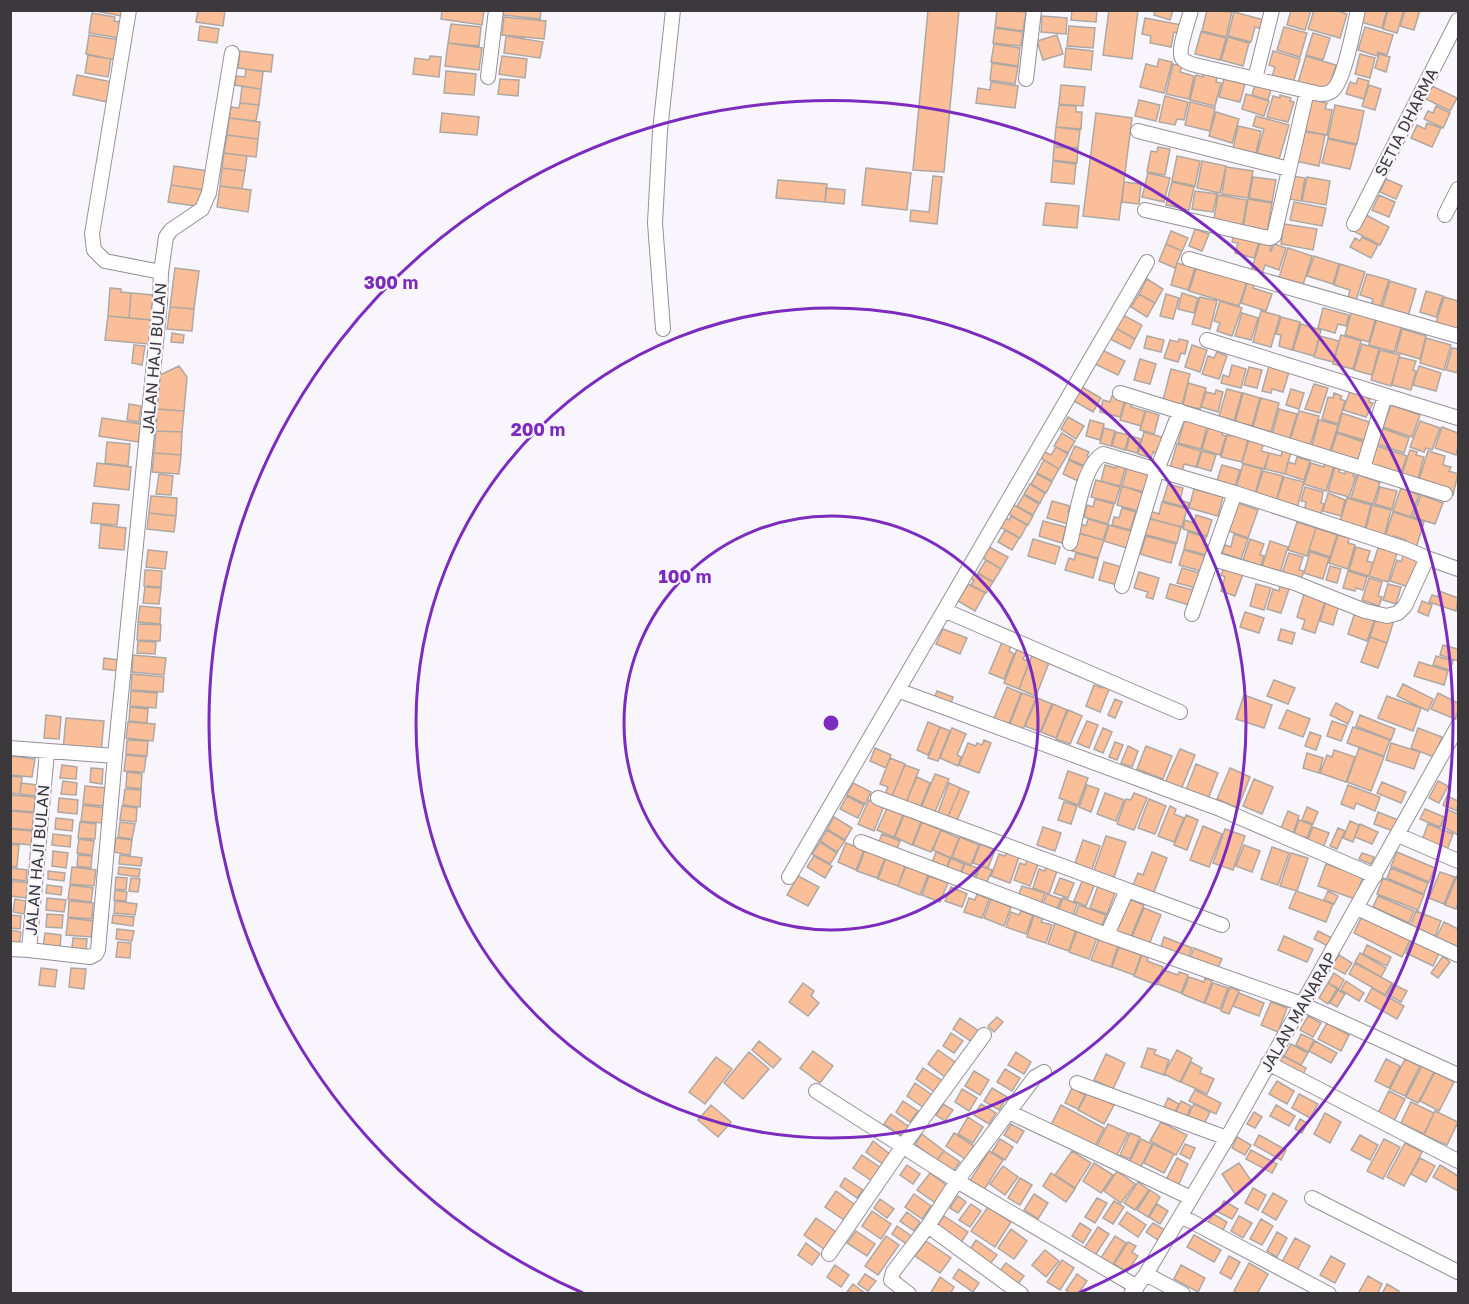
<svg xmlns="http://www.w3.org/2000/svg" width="1469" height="1304" viewBox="0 0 1469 1304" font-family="'Golos Text',sans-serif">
  <rect width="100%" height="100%" fill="#f9f5fd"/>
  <!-- building -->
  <path fill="#fabf99" stroke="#afa7a2" stroke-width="1.5" d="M90,10H123L122,16Z
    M198,10H225L223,26L196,22Z
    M442,10H484L482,25L441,19Z
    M504,10H541L540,19L503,15Z
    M928,10H959L944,172L913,170Z
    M997,10L1026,12L1023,31L995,27Z
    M1072,10H1097L1096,22L1071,20Z
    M1109,10H1138L1132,59L1103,55Z
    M1155,10H1173L1170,20L1154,15Z
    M1207,10L1232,12L1226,37L1202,31Z
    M1291,10H1311L1305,30L1287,25Z
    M1314,10H1336L1347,14L1340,38L1308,29Z
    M1359,10H1387L1382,28L1357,21Z
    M1388,10H1404L1397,33L1383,29Z
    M1405,10H1420L1414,30L1400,26Z
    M1234,12L1264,20L1262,29L1255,27L1251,42L1228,36Z
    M92,13L115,17L114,21L122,22L119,38L89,33Z
    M1042,16L1067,18L1066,34L1041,32Z
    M504,17L546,21L544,39L502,35Z
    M1145,18L1182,25L1180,33L1174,32L1171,47L1150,43L1151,36L1142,34Z
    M451,24L481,27L479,46L448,43Z
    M200,26L219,29L217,43L198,40Z
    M1069,26L1095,28L1093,48L1067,46Z
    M1284,27L1307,33L1300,57L1277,50Z
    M1365,27L1393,35L1387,55L1378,52L1377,56L1358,50Z
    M995,28L1023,32L1021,46L993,43Z
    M1201,32L1226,38L1220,60L1195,54Z
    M1313,33L1330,38L1323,60L1306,55Z
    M89,35L120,40L116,60L86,54Z
    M1057,35L1063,54L1043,60L1037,41Z
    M506,36L543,42L540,58L504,53Z
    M1228,37L1249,43L1243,66L1221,60Z
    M448,43L482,48L479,70L445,66Z
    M994,44L1020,48L1018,66L991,62Z
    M1066,48L1093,51L1091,70L1064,67Z
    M240,51L273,55L271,72L238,68Z
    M1273,51L1300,59L1293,83L1272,77L1275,67L1269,65Z
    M1360,54L1375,58L1370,78L1355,74Z
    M1379,54L1390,57L1386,72L1375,68Z
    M88,55L111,59L108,77L85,73Z
    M430,56L441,57L439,77L413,74L415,58L429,60Z
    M502,56L527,59L525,78L499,74Z
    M1306,56L1336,65L1328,91L1298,83Z
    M1159,59L1172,62L1164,93L1140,87L1146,64L1157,67Z
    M992,63L1018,67L1015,84L990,80Z
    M1173,64L1182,66L1180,72L1194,76L1189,99L1166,94Z
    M246,69L263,72L261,89L235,85L236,76L245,77Z
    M446,71L476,74L474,95L444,93Z
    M1204,73L1217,76L1216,82L1221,83L1215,106L1190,100L1196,75L1203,77Z
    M77,75L112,82L108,102L73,95Z
    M1358,78L1369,81L1364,99L1346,94L1350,82L1356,84Z
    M500,79L519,80L518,96L498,94Z
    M1224,79L1245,84L1240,102L1219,97Z
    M991,82L1018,86L1015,108L976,103L978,88L990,90Z
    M1061,85L1085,87L1083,106L1059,104Z
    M1255,85L1271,89L1268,100L1252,95Z
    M1369,85L1381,89L1375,110L1362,106Z
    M242,86L261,89L259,105L240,103Z
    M1432,86L1457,98L1450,111L1426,99Z
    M1246,94L1269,101L1264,116L1242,109Z
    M1280,95L1291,98L1290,101L1294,102L1288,122L1267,117L1273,96L1280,98Z
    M1165,96L1188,102L1184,120L1177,119L1175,125L1159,122Z
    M1308,99L1327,103L1325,109L1332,110L1327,135L1301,130Z
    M1139,100L1160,105L1156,121L1135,116Z
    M1190,102L1215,108L1210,131L1185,125Z
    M240,103L259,105L256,121L229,118L231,107L239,108Z
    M1059,105L1076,106V112H1082L1081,129L1056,127Z
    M1335,105L1364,111L1357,144L1328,138Z
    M1436,106L1450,113L1443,128L1424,119L1428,111L1433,113Z
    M1216,112L1239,119L1232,143L1209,136Z
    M442,113L479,117L477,135L440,132Z
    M1096,113L1132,118L1119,220L1083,216Z
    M1256,116L1289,125L1279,159L1257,153L1264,129L1253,126Z
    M229,118L260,122L258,139L227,135Z
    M1427,123L1441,128L1432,147L1411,138L1417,125L1425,129Z
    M1238,126L1261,131L1256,153L1233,148Z
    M1056,127L1080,130L1078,148L1054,146Z
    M1301,131L1325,135L1319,166L1295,161Z
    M227,135L258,139L256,157L224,153Z
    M1328,139L1356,145L1350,169L1322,163Z
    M1054,147L1078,149L1077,163L1053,160Z
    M1158,147L1170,149L1165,175L1147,172L1151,151L1157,152Z
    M224,153L247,156L245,171L222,168Z
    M1177,156L1200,161L1195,186L1172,181Z
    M1053,161L1076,164L1074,184L1051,182Z
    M1202,161L1226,166L1220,193L1197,188Z
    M174,166L208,171L205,190L171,185Z
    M1226,167L1253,171L1248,198L1222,194Z
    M222,168L245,171L242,189L220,186Z
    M866,168L911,173L907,210L862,205Z
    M1148,173L1170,178L1164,202L1142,197Z
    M933,176L942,177L937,224L910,221L911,210L929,212Z
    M1293,176L1305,178L1301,201L1289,199Z
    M1253,177L1276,180L1272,202L1249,198Z
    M1307,177L1330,181L1326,205L1302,201Z
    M1386,179L1402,186L1396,199L1380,192Z
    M778,180L827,184L825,202L776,198Z
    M1124,182L1141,184L1139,204L1122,202Z
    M1172,182L1194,187L1189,210L1166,205Z
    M171,185L205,190L202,207L168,202Z
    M220,186L251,190L248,212L217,207Z
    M826,188L845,190L844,204L825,202Z
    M1195,191L1217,194L1213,212L1192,209Z
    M1218,195L1247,200L1242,229L1213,224Z
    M1379,195L1395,202L1389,217L1372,210Z
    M1248,199L1272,203L1267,233L1243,229Z
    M1294,202L1326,208L1322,226L1290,220Z
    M1046,203L1079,206L1077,228L1043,225Z
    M1364,214L1389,227L1380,245L1355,232Z
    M1284,224L1317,229L1313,250L1281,244Z
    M1195,229L1209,234L1202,251L1189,246Z
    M1171,231L1188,238L1182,251L1166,244Z
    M1235,231L1260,238L1254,258L1235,253L1238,243L1232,242Z
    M1362,237L1378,245L1371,258L1350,247L1355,238L1360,241Z
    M1260,243L1271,246L1270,251H1271L1274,244L1286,248L1279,270L1265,265L1262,274L1251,271Z
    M1166,244L1182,251L1175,268L1159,261Z
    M1288,248L1312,256L1303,285L1279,278Z
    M1314,256L1339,264L1333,284L1307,276Z
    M1177,263L1195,268L1188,290L1171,285Z
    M1340,264L1365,272L1356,300L1348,298L1350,290L1334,285Z
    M1197,266L1247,281L1239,306L1189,291Z
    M175,268L199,271L194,309L170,307Z
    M1367,274L1389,280L1380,308L1371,306L1373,299L1360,295Z
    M1147,279L1163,289L1155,303L1139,294Z
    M1248,280L1255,282L1253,288L1272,294L1266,311L1241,303Z
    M1390,281L1416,289L1408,316L1382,308Z
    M110,288L121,289V292L131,293L129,318L108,316Z
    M1426,291L1443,296L1436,317L1420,312Z
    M131,293L153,295L151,320L129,318Z
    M1182,293L1198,298L1194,313L1178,309Z
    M1139,294L1155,303L1147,317L1131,307Z
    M1166,294L1179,298L1173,319L1160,316Z
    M1200,297L1217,301L1210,329L1192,324Z
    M1444,297L1458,301V330L1435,326Z
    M1220,301L1242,308L1232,336L1217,331L1220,323L1214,321Z
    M170,307L194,309L192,331L167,329Z
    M1323,308L1349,315L1346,326L1338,324L1335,333L1318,328Z
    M1352,310L1376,317L1369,342L1345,335Z
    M1261,311L1280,316L1271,347L1253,342Z
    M1242,313L1258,318L1251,340L1235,336Z
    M1121,314L1142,325L1135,339L1114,327Z
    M108,316L151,320L149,344L105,340Z
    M1281,317L1300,322L1292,350L1279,346L1281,335L1276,334Z
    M1377,318L1402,325L1394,352L1369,345Z
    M1301,324L1321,330L1314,356L1293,350Z
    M1114,327L1135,339L1130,349L1108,338Z
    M1402,329L1426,336L1420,359L1396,352Z
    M172,333L184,335L183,343L171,342Z
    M1341,335L1361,341L1353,369L1333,364Z
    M1147,336L1164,340L1161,352L1144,348Z
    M1320,336L1339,341L1333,362L1314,357Z
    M1426,338L1451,345L1444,370L1420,363Z
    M1179,339L1188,341L1185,354L1181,353L1178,362L1164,358L1170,340L1178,342Z
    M1362,344L1379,349L1372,375L1354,370Z
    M134,345L145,346L142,365L132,363Z
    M1192,345L1207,350L1200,372L1185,367Z
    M1452,348L1458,349V373L1446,370Z
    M1102,350L1125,361L1118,375L1095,364Z
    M1380,350L1400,355L1391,386L1371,380Z
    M1217,352L1227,356L1219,379L1202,374L1208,356L1214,358Z
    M1399,357L1416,361L1413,370L1416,371L1411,390L1392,385Z
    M1140,359L1156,364L1150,384L1134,380Z
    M1232,365L1246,369L1241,388L1221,383L1223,375L1229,377Z
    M179,366L187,377L184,411L157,409L160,375Z
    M1269,366L1289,372L1283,392L1272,389L1271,393L1262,391Z
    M1419,366L1441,373L1436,391L1413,385Z
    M1249,367L1262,370L1257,388L1244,385Z
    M1171,369L1190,374L1182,405L1163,400Z
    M1188,383L1206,388L1200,409L1183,405Z
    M1314,384L1328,388L1320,413L1305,409Z
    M1082,387L1101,398L1093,412L1074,401Z
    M1227,389L1242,393L1234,421L1219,416Z
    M1291,389L1304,393L1299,409L1286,405Z
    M1216,390L1223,392L1218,412L1201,407L1206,392L1215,394Z
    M1350,391L1370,397L1369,402L1373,403L1366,417L1343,410Z
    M1243,393L1260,398L1252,426L1235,422Z
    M1334,393L1342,396L1340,399L1345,401L1338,424L1322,419L1328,397L1333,398Z
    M1112,396L1125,400L1120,417L1100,412L1103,400L1110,402Z
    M1261,398L1279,403L1271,432L1253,427Z
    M1126,400L1132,401L1131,407L1145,411L1141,426L1120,420Z
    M129,404L141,406L139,422L127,420Z
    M1391,405L1420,415L1412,437L1383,427Z
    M157,409L184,411L182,432L156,431Z
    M1279,409L1297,414L1289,440L1272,435Z
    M1146,411L1159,415L1154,434L1140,430Z
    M1299,411L1319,416L1310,446L1290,440Z
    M1342,413L1372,423L1367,441L1337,432Z
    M1068,417L1084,426L1076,439L1061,429Z
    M102,418L141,424L138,442L99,436Z
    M1185,419L1207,426L1201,449L1178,443Z
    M1090,420L1104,424L1100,440L1086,436Z
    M1319,420L1338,425L1330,451L1312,446Z
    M1420,421L1440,428L1432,450L1426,448L1424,452L1410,447Z
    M1209,426L1223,430L1222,435L1226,436L1220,455L1202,449Z
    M1442,427L1458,433V447L1456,455L1435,448Z
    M1104,428L1115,431L1111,446L1100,443Z
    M1382,428L1409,438L1404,453L1377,444Z
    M156,431L182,432L181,455L154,453Z
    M1232,431L1249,436L1242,462L1221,457L1227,435L1231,436Z
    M1116,432L1129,435L1125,450L1112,446Z
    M1144,432L1165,438L1161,455L1153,452L1151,458L1138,454Z
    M1062,433L1075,441L1068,453L1054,446Z
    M1337,433L1364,442L1358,461L1331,452Z
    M1130,436L1141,439L1137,453L1126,450Z
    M1249,439L1264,443L1261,451L1269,453L1264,469L1242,463Z
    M107,442L130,444L128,466L105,463Z
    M1177,444L1201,451L1196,467L1184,464L1182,472L1170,468Z
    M1075,446L1089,452L1087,456L1091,458L1087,467L1069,459Z
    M1377,446L1407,456L1400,476L1370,466Z
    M1056,447L1068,454L1059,469L1039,457L1043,451L1051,455Z
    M1283,450L1291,452L1285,474L1265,469L1269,453L1281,456Z
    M1410,450L1417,452L1416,455L1424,457L1418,479L1402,474Z
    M1202,451L1216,455L1211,471L1197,467Z
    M1428,451L1445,456L1443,465L1451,467L1449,471L1458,474L1453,495L1418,483Z
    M154,453L181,455L179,474L152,472Z
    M1297,457L1310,461L1304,480L1285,474L1288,462L1295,464Z
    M1044,460L1059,469L1052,481L1037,473Z
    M1069,460L1086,468L1080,482L1063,474Z
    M97,463L131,467L129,490L94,486Z
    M1118,463L1126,465L1120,486L1101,481L1105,465L1116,468Z
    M1311,463L1324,467L1325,464L1334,466L1326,491L1304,484Z
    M1243,464L1262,469L1255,494L1236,489Z
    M1222,465L1240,470L1235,486L1217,481Z
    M1134,466L1146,470L1144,473L1149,475L1144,492L1122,486L1127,468L1133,470Z
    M1335,467L1340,468L1339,472L1345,474L1346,470L1354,473L1353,476H1356L1349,497L1328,491Z
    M1263,471L1283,476L1276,502L1255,496Z
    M159,474L173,476L171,495L156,494Z
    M1037,474L1052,482L1046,493L1031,484Z
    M1358,475L1380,482L1373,504L1351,498Z
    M1284,477L1304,482L1297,508L1276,502Z
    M1096,480L1120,487L1115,503L1091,497Z
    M1030,484L1045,493L1040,503L1024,494Z
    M1168,484L1183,488L1180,500L1189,503L1188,508L1163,501Z
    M1122,486L1143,493L1138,511L1117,505Z
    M1305,487L1323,492L1321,503L1324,504L1320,517L1304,513L1306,502L1301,501Z
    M1380,487L1397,491L1392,509L1375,504Z
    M1401,488L1419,495L1411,517L1393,511Z
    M1194,489L1223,497L1218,516L1189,508Z
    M1328,493L1345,500L1341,516L1323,511Z
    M1024,495L1039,504L1033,515L1017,506Z
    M1421,495L1443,503L1435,524L1413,517Z
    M151,496L177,498L176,516L149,513Z
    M1347,498L1371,505L1364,532L1339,525Z
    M1095,499L1114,504L1108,524L1084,517L1087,505L1093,507Z
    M1052,501L1070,506L1068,512L1071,513L1068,524L1047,518Z
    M1162,502L1187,509L1182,527L1148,518L1150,511L1159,514Z
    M1235,502L1258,510L1248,538L1226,530Z
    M93,503L119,505L117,525L91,523Z
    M1012,504L1033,516L1028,525L1007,513Z
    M1372,505L1391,510L1384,538L1365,533Z
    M1122,508L1136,512L1130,530L1112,525L1114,517L1119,518Z
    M1393,512L1424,522L1416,548L1405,545L1406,540L1393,536L1392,539L1385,537Z
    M149,513L176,516L174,532L147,529Z
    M1196,515L1212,520L1207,536L1183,529L1185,520L1194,523Z
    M1011,516L1027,525L1020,538L1000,527L1005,518L1009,520Z
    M1147,518L1181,527L1177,543L1143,534Z
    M1088,519L1108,525L1103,540L1076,532L1079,523L1086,526Z
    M1043,521L1066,527L1062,543L1039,536Z
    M1297,522L1316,528L1307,556L1288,550Z
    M101,525L126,528L124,550L99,548Z
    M1109,525L1134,532L1130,549L1104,541Z
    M1316,528L1337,535L1330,557L1309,550Z
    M1005,530L1019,538L1012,550L998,542Z
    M1188,532L1206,537L1204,544L1209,545L1206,555L1184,549Z
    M1077,533L1104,540L1098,558L1072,551Z
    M1234,534L1248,539L1241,559L1222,553L1225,545L1231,547Z
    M1338,535L1349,538L1348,543L1355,545L1348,569L1329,563Z
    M1146,536L1176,544L1171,563L1140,554Z
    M1033,539L1060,547L1055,564L1028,556Z
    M1250,539L1264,544L1260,555L1264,556L1261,566L1243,560Z
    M1270,541L1288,547L1280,572L1262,567Z
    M989,547L1008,557L1001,569L983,558Z
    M1356,547L1370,551L1367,561L1373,563L1369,576L1349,570Z
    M1378,548L1397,553L1388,582L1369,576Z
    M148,550L167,552L165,569L146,567Z
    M1184,550L1205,556L1201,571L1179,565Z
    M1310,552L1329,558L1323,579L1304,573Z
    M1076,553L1098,559L1093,578L1065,570L1069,558L1074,560Z
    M1289,553L1303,557L1299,570L1304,571L1301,579L1282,573Z
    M1404,553L1419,557L1409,587L1390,581L1397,560L1401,562Z
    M986,560L1001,569L993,582L978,573Z
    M1104,562L1122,567L1117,585L1099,580Z
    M1330,566L1341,569L1337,583L1326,580Z
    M1182,568L1200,573L1196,588L1177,583Z
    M1224,568L1243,574L1235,596L1221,591L1225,577L1221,575Z
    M145,570L162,571L161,587L144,586Z
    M1348,571L1367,577L1363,590L1356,588L1355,591L1343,588Z
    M1139,572L1159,578L1153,599L1146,597L1148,592L1134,588Z
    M973,573L977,576L978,574L993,582L986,593L971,585L974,580L970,578Z
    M1369,578L1382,582L1378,596L1382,597L1379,606L1362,600Z
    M968,584L985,593L975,611L958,601Z
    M1170,584L1193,590L1189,605L1166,598Z
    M1256,584L1271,588L1264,610L1250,606Z
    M1388,584L1401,587L1396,604L1383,600Z
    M1280,586L1289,589L1281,613L1267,609L1273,589L1279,591Z
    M145,587L161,588L159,604L143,603Z
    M1439,591L1458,598L1456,611L1429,602L1432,595L1438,597Z
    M1304,594L1325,601L1315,633L1302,629L1305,620L1297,617Z
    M1326,601L1339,605L1333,625L1320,621Z
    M1422,601L1432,605L1428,616L1418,612Z
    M140,606L161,608L160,624L138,622Z
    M1356,609L1376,616L1367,641L1348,634Z
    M1245,612L1264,618L1259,633L1240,627Z
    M1377,615L1394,620L1387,643L1370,637Z
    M138,624L161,625L160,641L137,640Z
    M943,629L967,638L960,654L936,644Z
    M1281,629L1295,633L1292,644L1278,640Z
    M1370,637L1387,643L1378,668L1361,662Z
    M138,641L156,642L155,654L137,653Z
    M1002,642L1011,646L1009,651L1014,654L1004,679L989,673Z
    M1443,645L1458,649V661L1440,655Z
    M1017,649L1026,653L1023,659L1029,662L1019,689L1004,683Z
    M1033,653L1050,660L1036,696L1019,689Z
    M133,655L166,658L164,675L132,672Z
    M1436,656L1453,661L1450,670L1433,665Z
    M104,658L119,660L118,671L103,669Z
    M1419,662L1448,671L1444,685L1414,676Z
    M132,674L164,677L163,692L131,690Z
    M1274,680L1295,688L1288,704L1267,696Z
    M1103,684L1110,687L1100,712L1086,706L1094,685L1102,688Z
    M1403,684L1433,699L1428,711L1397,696Z
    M1007,687L1021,693L1007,729L992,723Z
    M131,691L157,693L156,708L130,706Z
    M937,691L953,697L950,707L933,701Z
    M1022,693L1036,698L1021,734L1008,729Z
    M1438,693L1458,703V711L1455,719L1431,709Z
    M1244,695L1272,705L1264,728L1236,719Z
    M1387,696L1421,708L1413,731L1378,718Z
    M1037,698L1052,704L1040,732L1025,726Z
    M1115,699L1122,702L1115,718L1108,715Z
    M1336,703L1353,712L1348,724L1330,715Z
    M1053,704L1067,710L1056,738L1041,732Z
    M130,707L148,709L147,723L129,721Z
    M1068,710L1082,716L1070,744L1056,739Z
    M1287,710L1310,719L1303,737L1279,728Z
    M46,715L61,717L59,739L44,738Z
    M1360,715L1395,729L1391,740L1356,726Z
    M66,718L104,721L101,752L63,750Z
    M1087,721L1098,725L1089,748L1077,743Z
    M1332,721L1347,726L1341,741L1327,736Z
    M128,722L155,724L153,741L126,738Z
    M928,722L940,727L928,755L917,750Z
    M940,727L950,731L938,761L928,758Z
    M1353,727L1390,740L1384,756L1347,743Z
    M952,728L966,734L957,755L961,757L958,766L940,758Z
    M1103,728L1112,732L1103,753L1094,749Z
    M1418,728L1442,737L1434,757L1411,748Z
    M1310,732L1321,736L1316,750L1305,746Z
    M127,740L148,741L147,756L126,754Z
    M984,740L991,743L979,773L959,765L968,743L976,746L977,743L982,745Z
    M1115,742L1123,745L1117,760L1109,757Z
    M1391,743L1420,752L1414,769L1386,760Z
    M1128,746L1138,751L1132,767L1121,763Z
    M1146,746L1172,756L1163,779L1137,769Z
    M875,748L891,755L886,768L870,761Z
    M1359,748L1384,757L1371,791L1347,782Z
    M1180,749L1195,755L1180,792L1164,785Z
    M1334,750L1355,757L1346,782L1320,773L1327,755L1332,757Z
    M1307,753L1323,758L1319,773L1303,768Z
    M126,755L146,757L144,772L124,771Z
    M11,756L35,759L32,777L10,775Z
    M890,758L905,764L892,796L885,794L888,787L880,784Z
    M1196,764L1218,773L1208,799L1186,790Z
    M62,765L77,767L76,779L60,778Z
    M905,765L919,770L906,802L892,796Z
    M91,768L103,769L102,784L90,782Z
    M1230,768L1250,777L1238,808L1217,799Z
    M1068,771L1088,778L1078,805L1059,798Z
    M127,772L142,774L141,789L126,787Z
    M935,774L949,779L934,814L921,808Z
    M10,776L22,777L20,794L10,793Z
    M917,777L930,783L920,808L906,802Z
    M1254,779L1273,787L1262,814L1243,806Z
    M63,781L77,783L76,795L61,794Z
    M1438,781L1448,786L1439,803L1429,798Z
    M1382,782L1406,792L1401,803L1377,793Z
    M21,783L37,785L35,796L20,794Z
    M853,783L871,792L865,804L847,795Z
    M949,783L960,788L947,819L937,815Z
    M1087,785L1099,789L1091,812L1079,807Z
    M1348,785L1380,797L1375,811L1356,803L1354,809L1341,804Z
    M85,786L106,788L104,806L83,804Z
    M960,788L969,792L956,823L947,819Z
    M125,789L141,790L140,807L123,805Z
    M1105,793L1124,800L1116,821L1097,814Z
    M1134,793L1147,798L1134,830L1117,824L1126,799L1131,800Z
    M10,795L35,797L34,812L10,810Z
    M847,796L864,805L858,818L840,809Z
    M1447,796L1458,801L1457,811L1443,805Z
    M59,798L78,800L77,814L58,812Z
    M1149,799L1166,806L1155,834L1138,828Z
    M869,800L884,806L874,831L858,824Z
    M1064,802L1077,806L1071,824L1058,820Z
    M83,805L104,808L102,823L81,821Z
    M122,806L137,808L136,822L120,820Z
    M1170,806L1176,809L1174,814L1184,818L1174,842L1158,836Z
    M1307,807L1318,812L1313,824L1302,820Z
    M887,808L903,815L894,837L877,830Z
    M1425,809L1444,817L1440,827L1420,819Z
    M1448,810L1458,814V835L1441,826Z
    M10,811L34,813L32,830L10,828Z
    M1288,811L1299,816L1293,833L1281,828Z
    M1378,812L1398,820L1393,831L1374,824Z
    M904,815L921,822L912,845L895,837Z
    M1186,815L1198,820L1187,850L1174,845Z
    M834,817L852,828L845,840L827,829Z
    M56,818L73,820L72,831L55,829Z
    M1299,820L1312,825L1307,838L1294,834Z
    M1350,821L1359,825L1353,842L1343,838Z
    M80,822L96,824L95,839L78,838Z
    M120,822L135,824L132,839L118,837Z
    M922,822L941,830L931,852L913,845Z
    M1360,824L1378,832L1372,844L1355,837Z
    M1428,824L1453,834L1446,853L1421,843Z
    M1203,826L1222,834L1209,867L1190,860Z
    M1043,827L1061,833L1055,851L1037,845Z
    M1313,827L1329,833L1323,848L1307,842Z
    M1338,828L1345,831L1337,849L1330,846Z
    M10,829L33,831L31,845L10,843Z
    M1225,829L1245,836L1233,870L1213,863Z
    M827,830L845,841L837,852L820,841Z
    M941,830L959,838L951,858L933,850Z
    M53,834L71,836L70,847L52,845Z
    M882,834L900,841L895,854L877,847Z
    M1106,836L1126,842L1112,883L1092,876Z
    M960,837L979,845L971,865L952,857Z
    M116,838L132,840L130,855L114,852Z
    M79,839L94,841L92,855L77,853Z
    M1083,840L1100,846L1090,875L1073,869Z
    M820,842L837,853L830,864L812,854Z
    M846,843L864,850L856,870L838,862Z
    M10,844L19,845L17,867L10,866Z
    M980,844L995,850L988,868L973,863Z
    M1244,845L1260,851L1252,872L1236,866Z
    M1272,847L1289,853L1278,885L1261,879Z
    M865,850L885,858L877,878L857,871Z
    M53,851L68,853L66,868L52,866Z
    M936,852L950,858L945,872L931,866Z
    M1007,852L1019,857L1010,883L991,876L999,854L1005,856Z
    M1152,852L1167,858L1152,897L1131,890L1138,873L1143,875Z
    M1397,852L1435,868L1429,882L1391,866Z
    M1291,853L1308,858L1297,891L1280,886Z
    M1362,853L1374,857L1371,864L1359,859Z
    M78,855L92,856L91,868L77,866Z
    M120,855L142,858L141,866L119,864Z
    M814,856L832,866L825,878L807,867Z
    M886,858L905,866L898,886L878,879Z
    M951,858L964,864L959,877L945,872Z
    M1027,860L1038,864L1030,886L1014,880L1020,863L1025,865Z
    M965,864L978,868L973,881L960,876Z
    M1326,864L1363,877L1355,899L1318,886Z
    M906,866L928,875L920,895L898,886Z
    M980,866L992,870L985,887L974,883Z
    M72,867L96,870L94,886L70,884Z
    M119,867L140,869L139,877L118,874Z
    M1046,867L1057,871L1049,894L1033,888L1039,869L1045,871Z
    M11,868L27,870L26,881L10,879Z
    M1391,868L1428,883L1424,894L1387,878Z
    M48,871L65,873L64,881L48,879Z
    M1440,872L1455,877L1444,904L1429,898Z
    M798,876L819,887L808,906L787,895Z
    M929,876L948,883L940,902L922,895Z
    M1457,876L1458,877V903L1456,909L1445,905Z
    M116,877L127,878L126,890L115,889Z
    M131,878L140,879L138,892L129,891Z
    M1060,878L1074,883L1068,898L1054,893Z
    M1383,878L1424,895L1418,910L1377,894Z
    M1083,879L1095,883L1086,906L1074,901Z
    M12,881L29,883L27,898L11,896Z
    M47,885L62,887L61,895L46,893Z
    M70,885L93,888L91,902L68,899Z
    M1022,886L1045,893L1040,907L1017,899Z
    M1098,886L1115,893L1107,914L1090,908Z
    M951,887L967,894L962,907L945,901Z
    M115,890L127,892L126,901L114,900Z
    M1296,891L1333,904L1326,922L1289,908Z
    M1328,891L1338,896L1334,904L1324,900Z
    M977,894L989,899L982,918L964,912L969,898L975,900Z
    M1047,894L1061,899L1055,914L1041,909Z
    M1378,896L1414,911L1409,923L1373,907Z
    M47,898L66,900L64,912L46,910Z
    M1063,898L1077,904L1071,920L1057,914Z
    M15,899L26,901L24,914L13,912Z
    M991,899L1011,907L1004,926L984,918Z
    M1129,899L1144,905L1129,941L1114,935Z
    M69,901L93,903L92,919L68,917Z
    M115,901L137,904L135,915L114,913Z
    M1079,905L1106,915L1100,931L1073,920Z
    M1144,908L1161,915L1148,947L1131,940Z
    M1021,911L1033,915L1026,934L1006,927L1011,912L1019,915Z
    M1416,911L1441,921L1434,939L1409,929Z
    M47,914L63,915L62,928L46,927Z
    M1363,914L1411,938L1402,957L1354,933Z
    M10,915L21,916L20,929L10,928Z
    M113,915L134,917L133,926L112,923Z
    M1034,915L1043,918L1041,922L1052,925L1046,943L1027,937Z
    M68,918L93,921L91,937L66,935Z
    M1444,922L1458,929V953L1435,940Z
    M1055,923L1076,930L1069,951L1048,944Z
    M117,929L134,931L132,941L116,939Z
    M10,930L21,932L19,946L10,945Z
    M1077,931L1097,938L1089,959L1069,952Z
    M1318,931L1332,938L1328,946L1314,939Z
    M45,933L61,935L60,950L43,948Z
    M1284,936L1313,949L1307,962L1278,950Z
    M1164,937L1192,948L1187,960L1160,950Z
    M73,938L87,939L86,950L72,948Z
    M1413,938L1440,951L1433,966L1406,953Z
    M1099,939L1118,946L1111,967L1091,960Z
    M118,942L131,943L130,958L116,957Z
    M1367,945L1391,957L1387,966L1363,954Z
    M1119,947L1141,955L1134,975L1112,967Z
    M1194,948L1222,959L1216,972L1189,961Z
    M1360,953L1386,968L1381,977L1355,962Z
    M1142,955L1148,957L1147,961L1163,967L1157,985L1134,976Z
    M1339,955L1352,963L1345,974L1332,967Z
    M1443,956L1450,962L1438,978L1431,973Z
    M1355,963L1392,983L1385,995L1349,974Z
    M41,968L57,970L55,987L39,985Z
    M71,968L86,969L84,989L69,987Z
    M1163,970L1178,975L1179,972L1188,975L1181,993L1158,984Z
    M1334,973L1344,980L1339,989L1328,983Z
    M1189,977L1204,982L1205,978L1212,981L1204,1003L1182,994Z
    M1346,981L1364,993L1359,1001L1341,990Z
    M803,983L814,991L811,996L819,1003L808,1016L789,1002Z
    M1213,983L1228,988L1220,1009L1205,1003Z
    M1328,983L1337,989L1328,1004L1319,998Z
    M1393,984L1407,991L1401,1002L1387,994Z
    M1230,987L1239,991L1229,1014L1221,1011Z
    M1372,988L1404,1006L1397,1019L1365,1001Z
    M1338,990L1345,994L1337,1007L1330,1003Z
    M1239,993L1264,1003L1259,1016L1233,1006Z
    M1271,1002L1287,1008L1278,1032L1261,1025Z
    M1308,1016L1321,1023L1313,1037L1300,1030Z
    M997,1017L1003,1022L994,1032L988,1026Z
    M960,1018L980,1032L972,1042L953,1029Z
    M1327,1023L1349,1035L1341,1051L1318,1039Z
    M951,1033L963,1041L954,1053L943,1046Z
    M1301,1034L1314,1040L1308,1052L1296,1045Z
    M759,1041L781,1059L773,1068L752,1050Z
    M1315,1041L1337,1053L1331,1063L1309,1051Z
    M1291,1044L1308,1053L1301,1065L1284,1056Z
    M1148,1048L1156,1050L1154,1054L1169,1060L1164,1075L1141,1067Z
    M938,1050L955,1062L945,1077L928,1064Z
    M1177,1050L1192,1058L1180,1082L1164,1074Z
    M813,1051L833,1066L820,1083L800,1068Z
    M749,1052L769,1069L743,1099L724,1083Z
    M1016,1052L1031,1062L1024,1074L1008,1065Z
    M1106,1054L1125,1063L1113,1089L1094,1080Z
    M1283,1056L1306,1068L1301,1079L1278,1067Z
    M716,1057L732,1069L705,1104L689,1092Z
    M1386,1059L1400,1066L1389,1088L1375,1081Z
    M1405,1059L1420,1066L1405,1096L1390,1089Z
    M1191,1062L1202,1068L1200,1073L1214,1079L1207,1094L1181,1082Z
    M1422,1066L1434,1072L1418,1103L1406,1097Z
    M923,1068L944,1082L936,1093L916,1079Z
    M1005,1069L1020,1078L1012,1091L997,1082Z
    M974,1071L989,1080L980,1095L965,1086Z
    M1435,1072L1454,1082L1439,1111L1420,1101Z
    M1277,1081L1294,1091L1287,1104L1269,1094Z
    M915,1083L932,1095L924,1108L907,1096Z
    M992,1088L1007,1097L999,1110L984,1101Z
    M1072,1088L1085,1095L1078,1109L1065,1103Z
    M962,1089L977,1098L969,1111L955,1102Z
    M1195,1090L1221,1103L1216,1114L1189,1101Z
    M1389,1091L1405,1099L1393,1123L1377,1115Z
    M1088,1092L1114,1105L1104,1124L1078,1110Z
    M1299,1094L1318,1104L1310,1118L1292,1108Z
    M1168,1098L1179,1104L1172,1118L1162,1112Z
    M903,1101L918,1111L910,1122L896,1112Z
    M1181,1101L1191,1106L1185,1121L1174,1116Z
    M1411,1102L1434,1113L1424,1134L1401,1123Z
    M943,1104L953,1110L945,1121L936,1115Z
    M981,1104L996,1113L989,1124L974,1115Z
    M1194,1104L1210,1112L1203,1126L1187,1118Z
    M711,1105L731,1122L718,1137L698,1120Z
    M1061,1105L1104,1128L1094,1148L1051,1125Z
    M1276,1105L1295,1116L1289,1126L1270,1116Z
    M1435,1111L1458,1122L1447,1145L1424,1135Z
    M1254,1112L1262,1117L1255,1128L1247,1124Z
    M1325,1113L1341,1122L1330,1143L1314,1134Z
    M891,1114L912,1129L905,1138L884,1124Z
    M968,1117L983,1127L973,1143L958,1134Z
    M1300,1119L1307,1123L1302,1133L1295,1129Z
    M1161,1122L1187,1135L1176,1155L1150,1141Z
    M1011,1124L1024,1131L1017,1143L1004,1135Z
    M1108,1124L1128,1133L1115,1159L1095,1150Z
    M954,1133L974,1146L965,1159L946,1146Z
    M1130,1133L1140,1137L1130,1159L1120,1155Z
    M922,1134L944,1151L937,1160L915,1144Z
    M1259,1135L1286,1150L1281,1160L1254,1145Z
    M1360,1135L1378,1145L1370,1160L1351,1150Z
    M1237,1137L1251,1145L1245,1155L1232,1148Z
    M1000,1139L1013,1147L1005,1160L992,1152Z
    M1141,1139L1152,1144L1139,1171L1128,1165Z
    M1384,1139L1400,1147L1383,1179L1367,1171Z
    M873,1141L891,1155L884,1165L866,1152Z
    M1405,1143L1422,1152L1404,1186L1387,1177Z
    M1153,1144L1174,1154L1164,1173L1144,1163Z
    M1185,1144L1195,1148L1190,1159L1180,1154Z
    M1251,1150L1277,1164L1272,1173L1246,1159Z
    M944,1151L960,1162L953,1171L937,1160Z
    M989,1151L1003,1160L982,1193L968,1184Z
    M1072,1151L1091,1163L1075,1188L1055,1175Z
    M862,1155L881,1168L872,1181L853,1168Z
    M1177,1158L1188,1164L1178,1186L1166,1180Z
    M1420,1158L1435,1166L1426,1182L1411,1174Z
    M1094,1163L1113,1175L1101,1193L1083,1181Z
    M1239,1163L1252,1182L1235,1194L1222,1174Z
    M907,1165L920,1174L913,1184L900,1175Z
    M1440,1165L1458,1176V1191L1433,1177Z
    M1003,1166L1018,1177L1005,1195L990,1184Z
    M1117,1171L1135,1184L1121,1203L1104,1191Z
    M930,1173L949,1187L937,1204L917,1190Z
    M1051,1173L1075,1189L1066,1202L1043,1186Z
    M845,1178L863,1190L857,1198L840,1186Z
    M1020,1178L1032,1185L1020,1205L1008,1198Z
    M1138,1182L1149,1190L1135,1210L1124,1203Z
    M1253,1188L1266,1195L1258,1210L1245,1203Z
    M1150,1190L1160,1197L1148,1217L1137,1210Z
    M836,1191L855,1205L844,1220L825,1207Z
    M1273,1193L1287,1201L1276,1220L1262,1212Z
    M914,1194L931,1206L922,1219L905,1207Z
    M1034,1194L1048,1203L1038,1219L1024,1210Z
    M958,1196L966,1202L958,1213L950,1208Z
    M1097,1198L1107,1203L1095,1223L1085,1217Z
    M880,1199L894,1209L887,1218L874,1208Z
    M1114,1201L1124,1207L1113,1224L1103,1218Z
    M1224,1201L1238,1209L1232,1219L1218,1212Z
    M971,1204L981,1211L970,1227L959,1220Z
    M1157,1204L1168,1211L1160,1224L1149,1217Z
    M988,1207L1011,1222L995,1247L971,1231Z
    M872,1211L891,1224L881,1239L862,1226Z
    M907,1212L920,1222L914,1231L900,1221Z
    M1127,1212L1146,1225L1138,1237L1119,1224Z
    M1213,1214L1227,1222L1222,1232L1207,1224Z
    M944,1216L968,1232L960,1244L936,1227Z
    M1239,1216L1252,1223L1243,1238L1231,1231Z
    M816,1218L836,1232L824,1249L804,1235Z
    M1261,1219L1273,1226L1262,1245L1250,1239Z
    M1080,1223L1091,1230L1083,1243L1072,1236Z
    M1153,1223L1165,1230L1158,1240L1146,1232Z
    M897,1226L913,1237L908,1245L892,1234Z
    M1098,1227L1109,1234L1094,1257L1083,1250Z
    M1011,1229L1027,1241L1014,1259L998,1248Z
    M856,1231L875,1244L867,1256L847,1243Z
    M1277,1232L1287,1238L1277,1257L1267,1251Z
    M1194,1235L1221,1250L1214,1262L1187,1247Z
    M886,1236L899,1245L878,1275L865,1266Z
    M1115,1236L1126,1243L1111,1268L1099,1261Z
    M1295,1238L1310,1246L1296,1272L1281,1264Z
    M976,1240L997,1255L989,1265L969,1251Z
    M926,1241L951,1258L940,1273L915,1256Z
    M1128,1242L1136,1246L1132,1252L1138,1256L1127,1272L1114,1264Z
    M806,1243L820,1254L812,1265L798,1255Z
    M1045,1250L1059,1261L1046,1277L1032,1265Z
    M1229,1256L1240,1262L1231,1279L1220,1273Z
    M1331,1256L1345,1264L1335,1283L1320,1275Z
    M1062,1260L1074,1268L1060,1290L1047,1282Z
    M1006,1263L1024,1276L1017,1285L999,1272Z
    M1249,1263L1268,1274L1257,1294H1238L1234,1291Z
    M835,1265L849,1275L841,1287L827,1277Z
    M1181,1265L1205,1278L1198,1292L1174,1279Z
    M959,1269L979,1283L973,1292L953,1278Z
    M865,1274L876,1281L868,1291L858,1284Z
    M1077,1274L1087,1281L1078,1294H1071L1066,1290Z
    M1368,1276L1382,1284L1377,1294H1358Z
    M940,1277L954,1287L950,1294H930Z
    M853,1284L866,1294L847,1292Z
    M1387,1284L1399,1291L1398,1294H1382Z"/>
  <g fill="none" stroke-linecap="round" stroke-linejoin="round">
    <!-- minor casing -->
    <g stroke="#949097" stroke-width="16">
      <path id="minor" d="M129,10L92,234L94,250L105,261L161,272
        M1191,10C1189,20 1177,50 1182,58C1185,62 1190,64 1195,65L1320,94C1325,94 1329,94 1333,90C1344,81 1354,27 1358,10
        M488,77L496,10
        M1026,79L1034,10
        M1255,79L1272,10
        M1138,131L1289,169
        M1145,210L1264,237L1270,238L1274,236L1307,91
        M1445,215L1458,189
        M1354,224L1458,20
        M1189,259L1458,336
        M663,329L655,223L660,131L673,10
        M1207,340L1458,418
        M1120,393L1445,494
        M1363,468L1385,396
        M1070,543C1076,521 1082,465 1103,454L1235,493L1406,549L1427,558
        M1213,559L1295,583L1365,611L1387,616L1398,613L1405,606L1427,558L1458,569
        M1122,586L1157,470L1180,411
        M946,611L1180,712
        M1192,614L1235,493
        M900,691L1220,809L1375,876
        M10,748L115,756L98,950L96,954L90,957L29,950L47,752
        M115,756L160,302L161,272L166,237L171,230L202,209L209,193L232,53
        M878,798L1222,925
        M1398,835L1458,861
        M861,842L1107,935L1302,1004L1458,1075
        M789,877L1147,262
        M1357,908L1458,955
        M1107,935L1127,890
        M10,949L29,950
        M1268,1063L1458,1161
        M1077,1083L1227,1138
        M816,1091L957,1181L1137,1287
        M1009,1112L1191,1198
        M1312,1198L1458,1272
        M1181,1216L1329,1294
        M928,1226L1021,1294
        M829,1254L903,1146L984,1035
        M1146,1274L1183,1294
        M909,1294L891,1280L893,1272L928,1226L957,1181L1035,1077L1044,1072
        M1131,1294L1146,1274L1227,1138L1458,726"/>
    </g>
    <!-- minor -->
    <use href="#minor" stroke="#fff" stroke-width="14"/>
  </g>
  <!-- distance rings -->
  <g fill="none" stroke="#7b2cbf" stroke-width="3">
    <circle cx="831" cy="723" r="207"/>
    <circle cx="831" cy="723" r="415"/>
    <path d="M583 1293A622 622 0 1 1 1079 1293"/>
  </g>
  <g text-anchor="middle" stroke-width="4.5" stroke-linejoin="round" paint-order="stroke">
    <!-- street labels -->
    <g font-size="16" fill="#3b393c" stroke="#f9f5fd">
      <text transform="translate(1406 122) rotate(-63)" y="6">SETIA DHARMA</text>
      <text transform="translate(154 358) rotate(-85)" y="6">JALAN HAJI BULAN</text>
      <text transform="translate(37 860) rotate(-85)" y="6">JALAN HAJI BULAN</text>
      <text transform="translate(1298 1012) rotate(-60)" y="6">JALAN MANARAP</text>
    </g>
  </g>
  <circle cx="831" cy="723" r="9" fill="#7b2cbf" stroke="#f9f5fd" stroke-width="3"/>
  <g font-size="18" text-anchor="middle" font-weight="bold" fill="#7b2cbf" stroke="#f9f5fd" stroke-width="4.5" stroke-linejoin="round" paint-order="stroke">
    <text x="391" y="289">300 m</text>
    <text x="538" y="436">200 m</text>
    <text x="685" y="583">100 m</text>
  </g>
  <!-- border -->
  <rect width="1469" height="1304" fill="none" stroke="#3b393c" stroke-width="24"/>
</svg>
